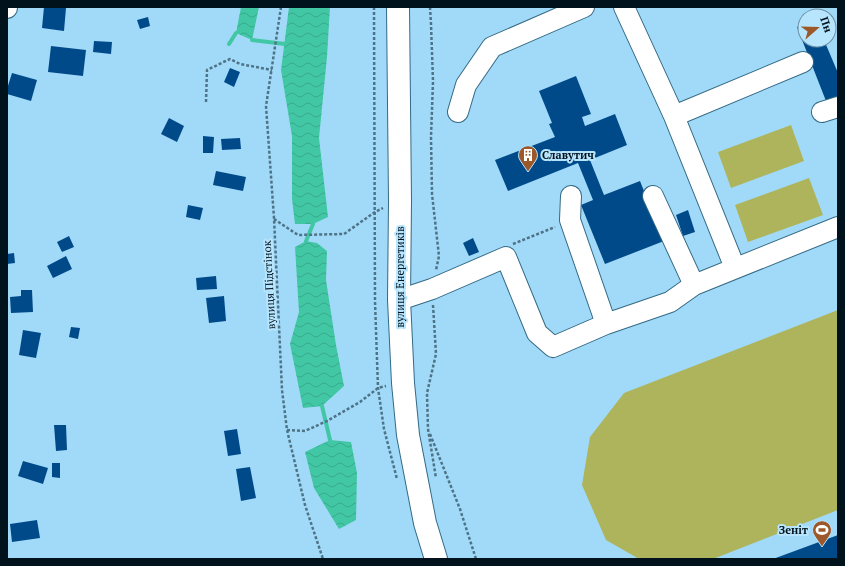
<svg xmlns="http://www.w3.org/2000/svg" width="845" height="566" viewBox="0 0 845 566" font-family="'PT Serif',serif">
  <defs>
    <pattern id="water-waves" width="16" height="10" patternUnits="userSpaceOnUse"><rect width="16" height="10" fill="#42c7a5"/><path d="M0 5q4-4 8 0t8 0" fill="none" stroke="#38aa8e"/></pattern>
  </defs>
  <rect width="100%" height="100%" fill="#a1daf8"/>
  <!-- pitch -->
  <path fill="#aeb45c" d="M791,125L804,161L731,188L718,152Z
    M809,178L823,215L748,242L735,205Z
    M838,310V510L713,559H639L606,540L582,485L590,437L624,393Z"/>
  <!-- water -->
  <path fill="url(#water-waves)" d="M241,7H259L252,40L236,33Z
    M289,7H330L327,57L319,138L328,217L313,224H295L292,199V136L281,70Z
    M306,241L317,243L327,251L326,280L336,345L344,386L322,406L303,408L290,344L299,312L295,247Z
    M330,440L351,442L357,473L356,520L339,529L314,488L305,452Z"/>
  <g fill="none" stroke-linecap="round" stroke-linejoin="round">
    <!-- stream -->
    <path stroke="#42c7a5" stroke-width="4" d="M252,40L285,44
      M229,44L236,33
      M306,241L313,224
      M322,406L330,440"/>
  </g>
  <!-- building -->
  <path fill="#004a8a" d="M44,7L66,8L64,31L42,28Z
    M148,17L150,26L140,29L137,20Z
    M805,24V40H824L838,73V96L826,101L797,27Z
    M94,41L112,42L111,54L93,52Z
    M51,46L86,50L83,76L48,72Z
    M230,68L240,72L234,87L224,82Z
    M12,73L37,80L31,101L7,94V89Z
    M576,76L591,114L582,117L585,126L615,114L627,145L590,160L604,195L640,181L664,241L605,264L581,205L593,200L578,163L508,191L495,160L555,137L549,124L552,123L539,91Z
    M169,118L184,126L177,142L161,134Z
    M203,136L214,137L213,153H203Z
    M240,138L241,149L222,150L221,139Z
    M216,171L246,177L243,191L213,185Z
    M188,205L203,208L200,220L186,217Z
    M688,210L695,232L683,236L676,215Z
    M69,236L74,247L62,252L57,242Z
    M473,238L479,252L469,256L463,243Z
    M14,253L15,263L7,264V254Z
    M66,256L72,269L53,278L47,266Z
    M216,276L217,289L197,290L196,278Z
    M21,290H32L33,312L11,313L10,297L21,296Z
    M224,296L226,321L209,323L206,298Z
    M71,327L80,328L78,339L69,337Z
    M23,330L41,333L36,358L19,355Z
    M54,425H66L67,450L56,451Z
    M237,429L241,454L228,456L224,431Z
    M23,461L48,468L43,484L18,476Z
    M52,463H60V478L52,477Z
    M250,467L256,498L241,501L236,469Z
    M37,520L40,538L12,542L10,524Z
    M838,535V559H773Z"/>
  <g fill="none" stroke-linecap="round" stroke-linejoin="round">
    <!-- minor casing -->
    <g stroke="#346a85" stroke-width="22">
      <path id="minor" d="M624,7L674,116L735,268
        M7,8V7
        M458,112L466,85L492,47L584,7
        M822,112L838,107
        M674,116L803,62
        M571,196L570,220L606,324
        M653,196L694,285
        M399,300L432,289L506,257L537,333L553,347L606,324L670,302L694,285L838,227"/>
    </g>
    <!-- major casing -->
    <g stroke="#346a85" stroke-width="24">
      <path id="major" d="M398,7L400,201L399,300L403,383L408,435L425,523L436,559"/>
    </g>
    <!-- path -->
    <path stroke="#4e7387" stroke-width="2.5" stroke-dasharray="3 2" stroke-linecap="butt" d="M281,7L266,106L274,218L282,390L287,430L305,505L323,559
      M374,7L375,301L378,388L384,429L397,479
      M430,7L431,24L433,81L431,137L432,194L439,256L436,270
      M206,102L207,70L230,59L240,64L272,70
      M274,219L298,235L344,234L375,212L383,208
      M513,244L555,227
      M433,305L436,354L427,393L428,429L436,478
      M287,430L305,431L327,421L360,402L378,388L386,386
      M430,434L460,509L476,559"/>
    <!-- minor -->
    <use href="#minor" stroke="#fff" stroke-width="20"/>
    <!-- major -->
    <use href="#major" stroke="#fff" stroke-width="22"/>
  </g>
  <!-- icons -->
  <defs>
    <g id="building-pin" transform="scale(1)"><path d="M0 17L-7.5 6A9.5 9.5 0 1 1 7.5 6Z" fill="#9c5829" stroke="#b8e5fe"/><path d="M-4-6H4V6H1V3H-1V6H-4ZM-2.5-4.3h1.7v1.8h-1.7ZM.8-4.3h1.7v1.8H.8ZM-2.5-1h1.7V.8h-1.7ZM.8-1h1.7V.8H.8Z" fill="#fff"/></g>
    <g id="stadium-pin" transform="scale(1)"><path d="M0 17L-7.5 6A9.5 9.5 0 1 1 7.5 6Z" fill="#9c5829" stroke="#b8e5fe"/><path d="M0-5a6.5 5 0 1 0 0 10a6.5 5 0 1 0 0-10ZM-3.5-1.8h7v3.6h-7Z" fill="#fff"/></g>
  </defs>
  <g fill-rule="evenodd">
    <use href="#building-pin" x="528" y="155"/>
    <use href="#stadium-pin" x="822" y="530"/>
  </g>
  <g text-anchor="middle" stroke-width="4" stroke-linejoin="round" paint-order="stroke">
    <!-- poi labels -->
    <g font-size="11" font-weight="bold" fill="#00131d" stroke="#b8e5fe" text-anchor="start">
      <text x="542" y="159">Славутич</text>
      <text x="808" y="534" text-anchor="end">Зеніт</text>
    </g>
    <!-- street labels -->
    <g font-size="11" fill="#00131d" stroke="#b8e5fe">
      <text transform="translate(400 277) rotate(-90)" y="4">вулиця Енергетиків</text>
      <text transform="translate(269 285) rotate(-93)" y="4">вулиця Підстінок</text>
    </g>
  </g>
  <!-- border -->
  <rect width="845" height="566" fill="none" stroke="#00131d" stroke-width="16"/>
  <!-- north arrow -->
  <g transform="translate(817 28) rotate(70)"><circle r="19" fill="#b8e5fe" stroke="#6e91a4"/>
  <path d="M0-3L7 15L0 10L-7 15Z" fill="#9c5829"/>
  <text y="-6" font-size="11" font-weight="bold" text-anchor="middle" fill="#00131d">Пн</text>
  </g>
</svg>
